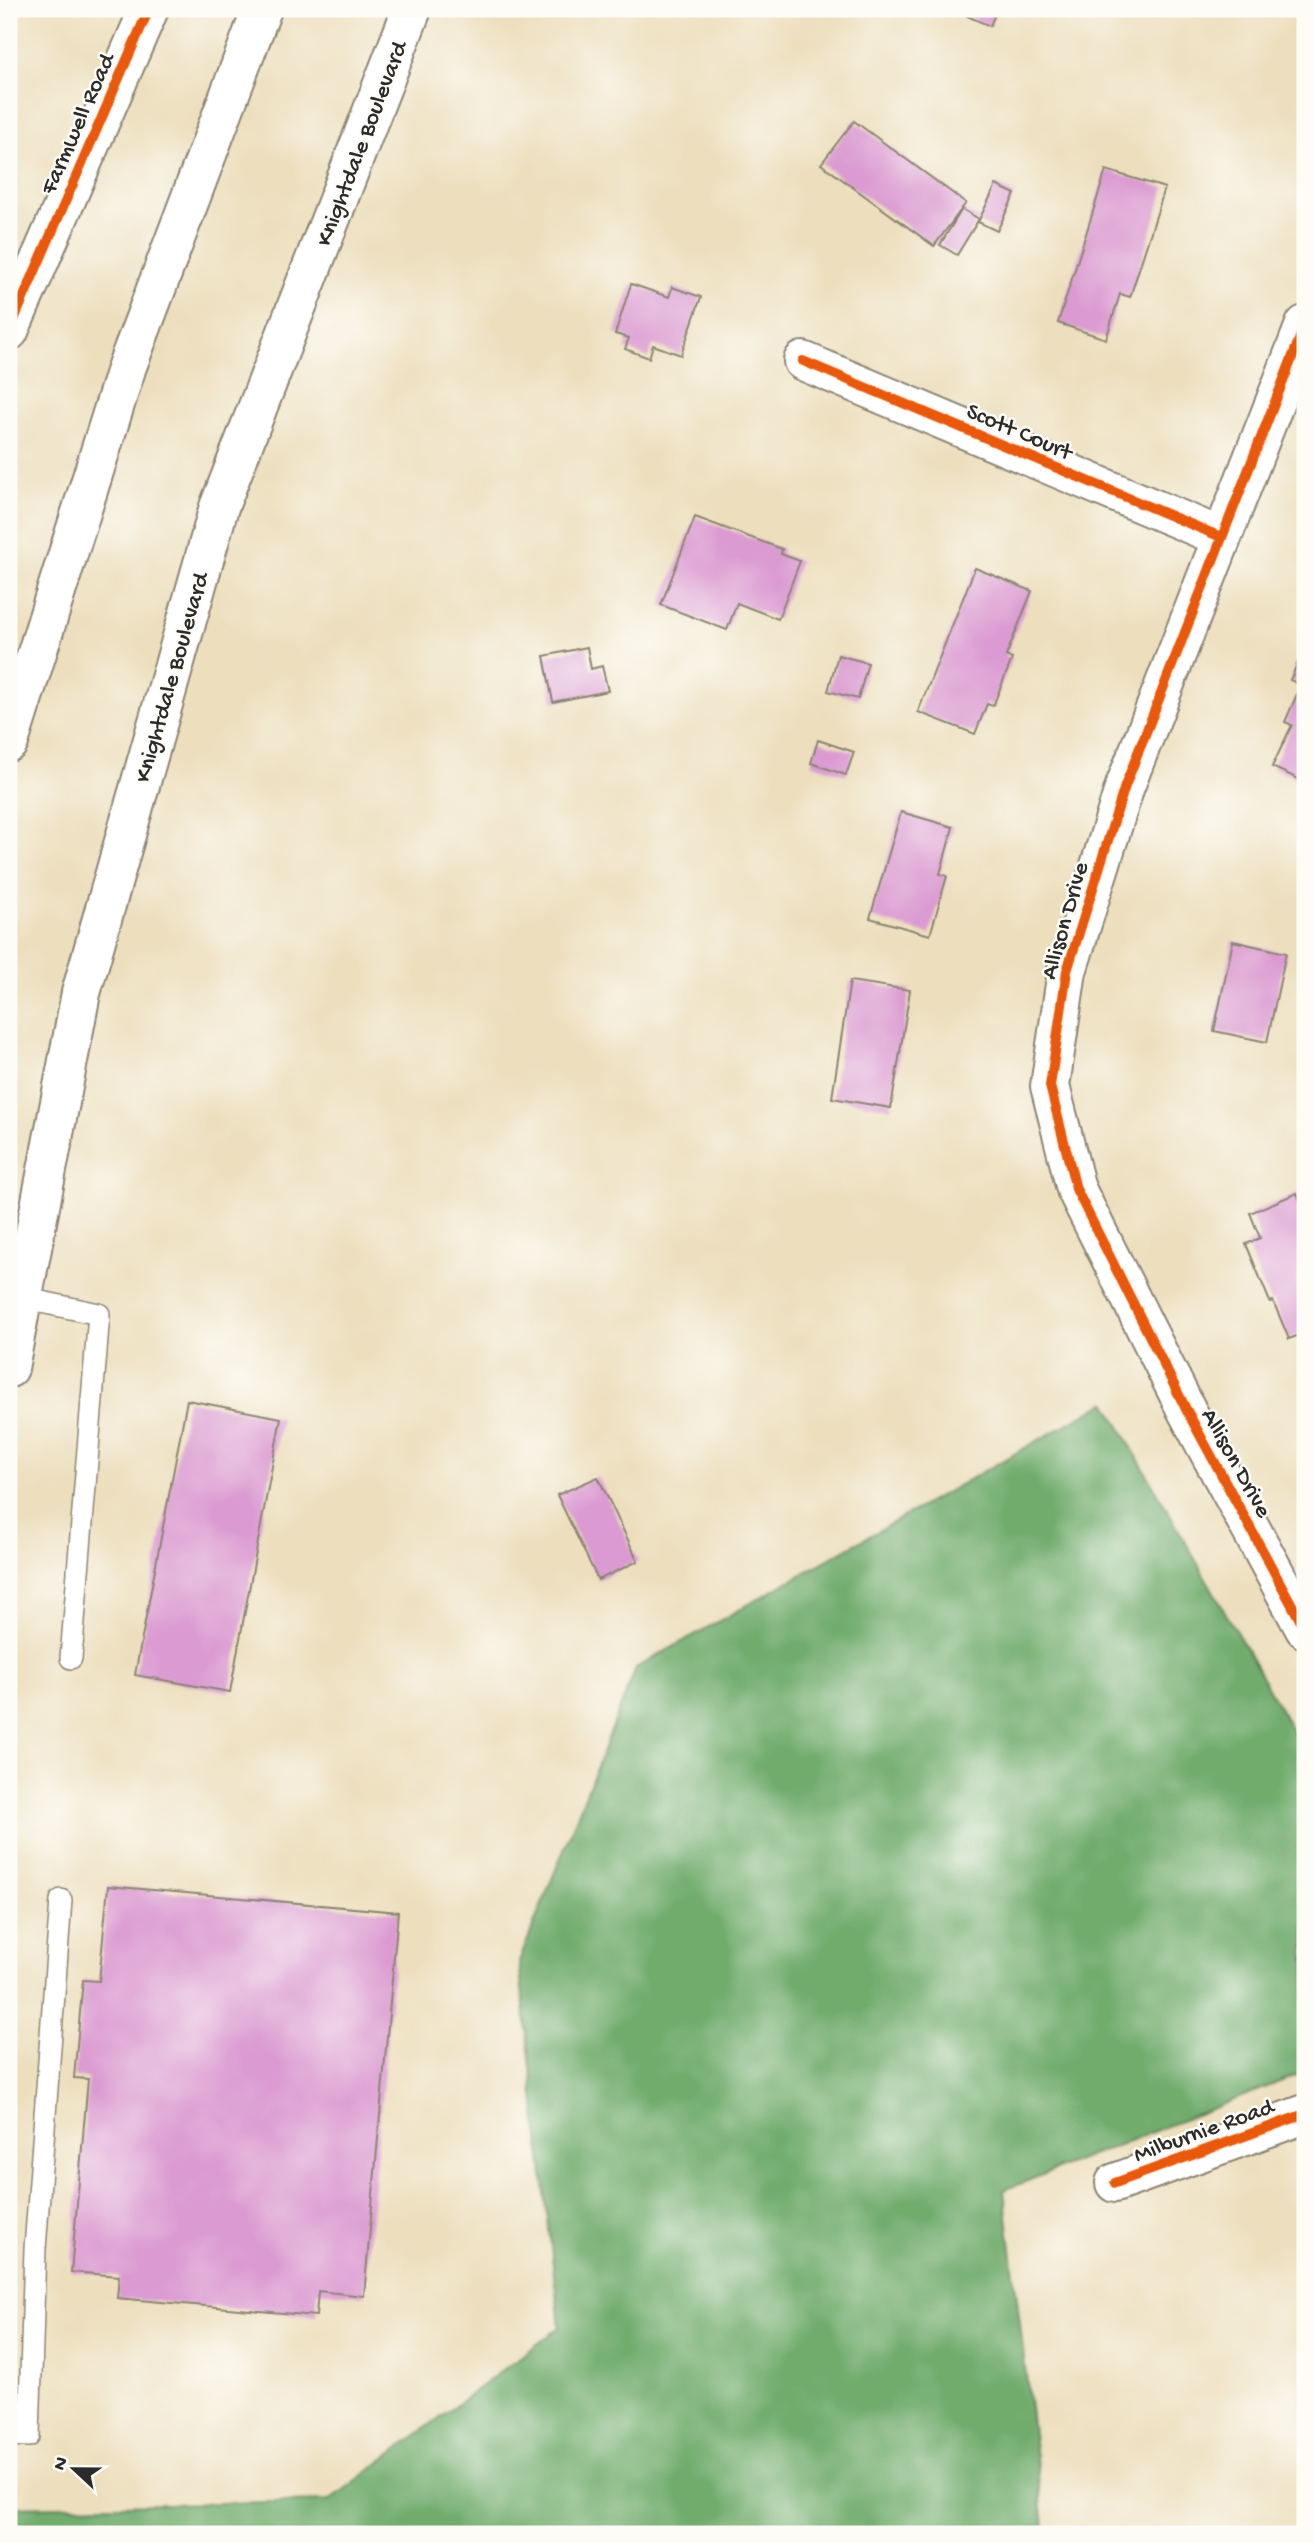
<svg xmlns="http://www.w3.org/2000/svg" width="1314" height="2543" viewBox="0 0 1314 2543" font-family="'Gochi Hand',sans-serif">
  <rect width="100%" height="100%" fill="#fdfcf7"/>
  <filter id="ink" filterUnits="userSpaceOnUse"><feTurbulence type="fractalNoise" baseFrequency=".0143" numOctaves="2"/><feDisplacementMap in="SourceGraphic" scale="14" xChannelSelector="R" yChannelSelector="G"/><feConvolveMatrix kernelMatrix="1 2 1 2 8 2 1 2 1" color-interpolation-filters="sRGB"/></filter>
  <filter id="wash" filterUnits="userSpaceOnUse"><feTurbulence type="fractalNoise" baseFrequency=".00686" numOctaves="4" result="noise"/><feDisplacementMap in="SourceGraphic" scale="28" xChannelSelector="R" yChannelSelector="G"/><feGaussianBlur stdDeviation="1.57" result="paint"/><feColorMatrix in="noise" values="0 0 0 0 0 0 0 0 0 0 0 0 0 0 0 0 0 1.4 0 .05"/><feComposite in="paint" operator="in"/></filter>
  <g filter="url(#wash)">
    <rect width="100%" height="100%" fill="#eddfbe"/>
    <!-- forest -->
    <path fill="#71ac6d" stroke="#4e6c4c" stroke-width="2" d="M1106,1402L1305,1753V2072L1004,2190L1045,2534H9V2507L329,2501L560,2327L519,1962L636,1668Z"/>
    <g id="blocks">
      <!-- building -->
      <path fill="#db9bd2" d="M970,9H997L990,26L967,16Z
        M854,121L966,203L934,246L821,164Z
        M1106,170L1165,188L1130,297L1120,294L1106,339L1058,323Z
        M996,185L1015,194L997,231L978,222Z
        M962,209L979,219L957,255L940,245Z
        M631,284L669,297L672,287L701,297L681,355L653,345L649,358L625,349L629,338L615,334Z
        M695,517L782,549L781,554L800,561L778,619L737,603L727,630L661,605Z
        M975,568L1032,591L1006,656L1012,659L993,706L987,704L975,734L918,712Z
        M587,647L591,669L602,666L608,691L553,702L544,656Z
        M1305,647V782L1272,767L1292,725L1285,722L1301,685L1290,680Z
        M838,655L868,663L858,699L828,691Z
        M818,740L854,752L846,775L811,763Z
        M901,812L953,827L940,874L947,876L930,935L870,918Z
        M1233,941L1286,953L1267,1042L1214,1031Z
        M850,981L910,990L891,1108L832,1098Z
        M1297,1193L1305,1212V1333L1289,1339L1273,1301L1270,1302L1246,1244L1260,1238L1250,1213Z
        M187,1400L281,1418L230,1692L135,1675Z
        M598,1477L638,1561L598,1580L557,1495Z
        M108,1886L398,1912L364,2296L318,2291L316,2316L117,2298L119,2276L71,2272L88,2079L74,2078L83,1980L99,1981Z"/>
    </g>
  </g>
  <g filter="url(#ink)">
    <use href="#blocks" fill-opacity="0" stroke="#8c8574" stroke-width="2"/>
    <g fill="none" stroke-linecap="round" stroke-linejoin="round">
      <!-- lane casing -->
      <g stroke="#8c8574" stroke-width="24">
        <path id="lane" d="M22,1298L99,1314L71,1658
          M9,2435L29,2436L35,2249L61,1900"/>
      </g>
      <!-- street casing -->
      <g stroke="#8c8574" stroke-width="42">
        <path id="street" d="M1305,325L1125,786L1067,971L1050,1086L1076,1189L1187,1411L1305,1629
          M9,331L149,9
          M803,361L1221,537
          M1115,2183L1305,2114"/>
      </g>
      <!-- primary casing -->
      <g stroke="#8c8574" stroke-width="42">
        <path id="primary" d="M9,742L127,366L262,9
          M9,1368L81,993L219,507L412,9"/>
      </g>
      <!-- lane -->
      <use href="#lane" stroke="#fff" stroke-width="21"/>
      <!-- street -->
      <use href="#street" stroke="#fff" stroke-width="38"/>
      <!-- primary -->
      <use href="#primary" stroke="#fff" stroke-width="38"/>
      <!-- cycleway casing -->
      <g stroke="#fdfcf7" stroke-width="15">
        <path id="cycleway" d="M1305,325L1125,786L1067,971L1050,1086L1076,1189L1187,1411L1305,1629
          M9,331L149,9
          M803,361L1221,537
          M1115,2183L1305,2114"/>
      </g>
      <!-- cycleway -->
      <use href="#cycleway" stroke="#e8590c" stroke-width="10"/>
    </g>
  </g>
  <g text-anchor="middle" stroke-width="5" stroke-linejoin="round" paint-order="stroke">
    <!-- street labels -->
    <g font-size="24" fill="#2b2b2b" stroke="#fdfcf7">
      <text transform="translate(76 123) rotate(-66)" y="8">Farmwell Road</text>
      <text transform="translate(360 143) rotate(-69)" y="8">Knightdale Boulevard</text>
      <text transform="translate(1020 430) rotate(23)" y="8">Scott Court</text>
      <text transform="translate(170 677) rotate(-74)" y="8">Knightdale Boulevard</text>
      <text transform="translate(1063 920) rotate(-74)" y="8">Allison Drive</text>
      <text transform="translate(1238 1462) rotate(61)" y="8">Allison Drive</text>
      <text transform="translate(1203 2129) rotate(-20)" y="8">Milburnie Road</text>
    </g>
  </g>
  <!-- margin -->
  <rect width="1314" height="2543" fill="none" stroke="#fdfcf7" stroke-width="35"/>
  <!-- north arrow -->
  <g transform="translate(74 2469) rotate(292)" stroke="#fdfcf7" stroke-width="5" paint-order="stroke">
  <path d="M0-5L12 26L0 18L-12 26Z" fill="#2b2b2b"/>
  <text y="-10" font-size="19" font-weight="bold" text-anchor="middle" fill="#2b2b2b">N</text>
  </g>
</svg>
